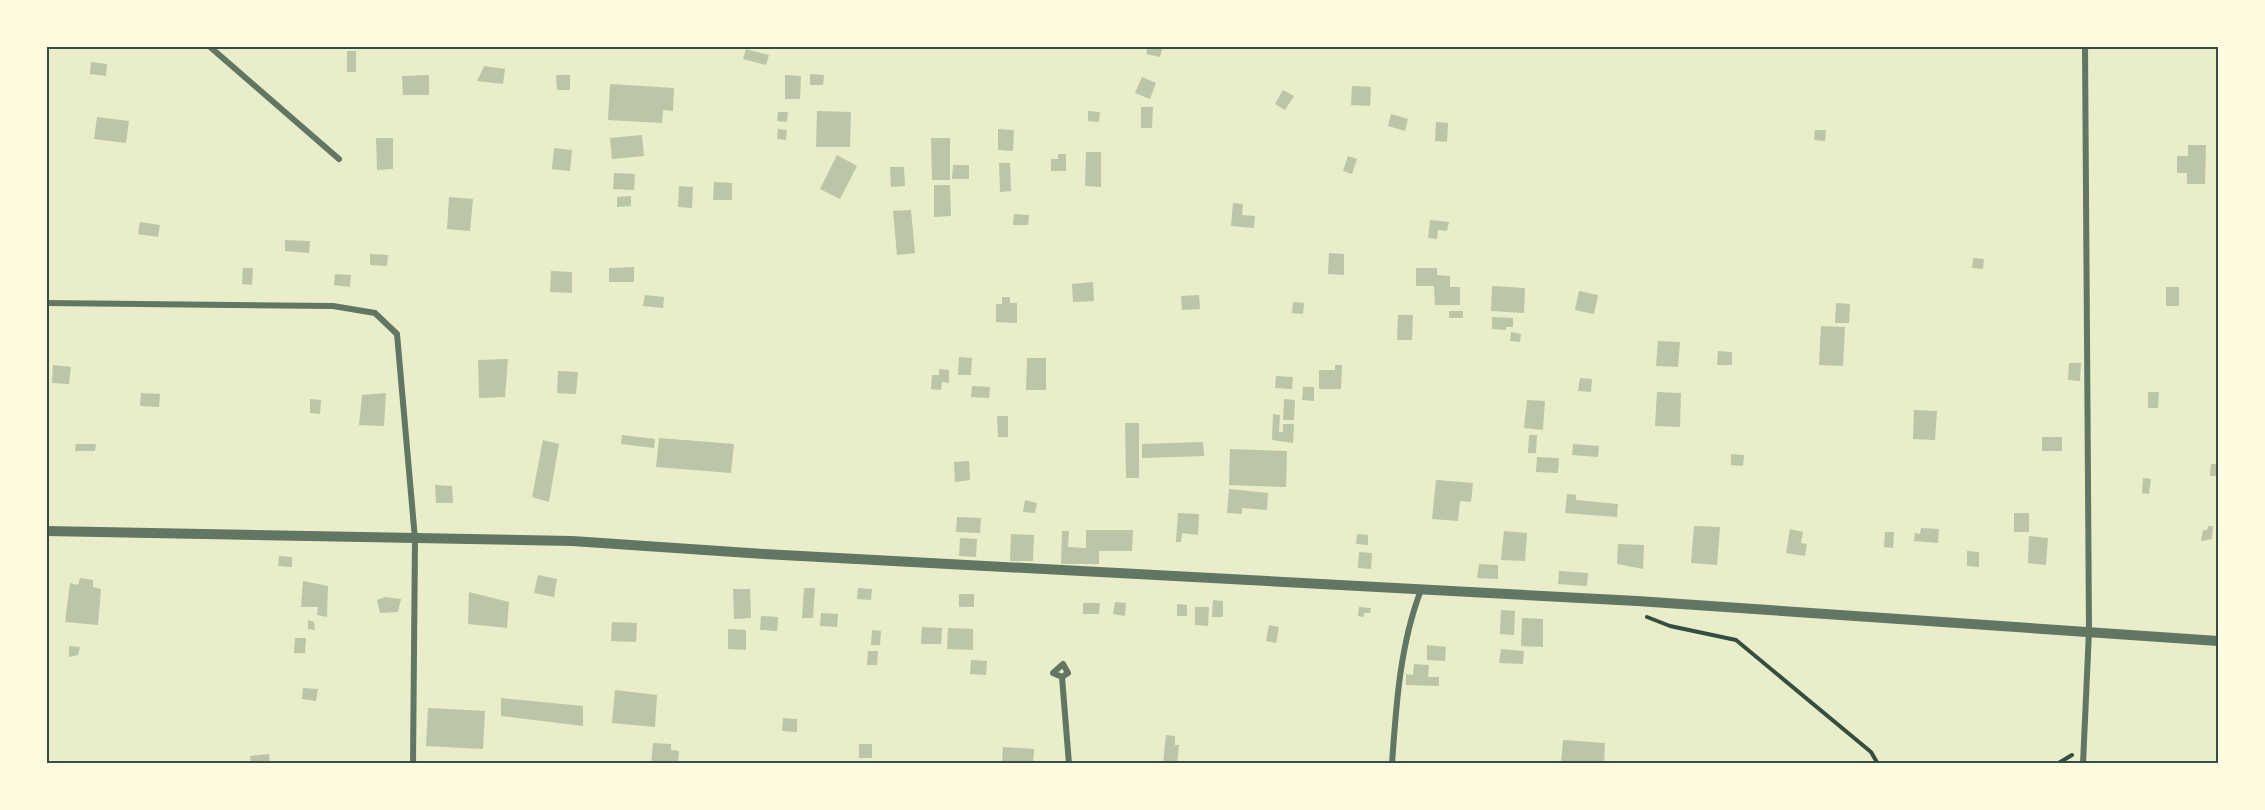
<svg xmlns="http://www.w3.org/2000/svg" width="2265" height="810" viewBox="0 0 2265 810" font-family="Mulish,sans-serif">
  <rect width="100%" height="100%" fill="#e9edc9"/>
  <!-- building -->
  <path fill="#bcc5a7" d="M1148,46H1163L1160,57L1146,54Z
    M746,49L769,55L766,65L743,59Z
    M347,51H356V72H347Z
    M91,62L107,64L106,76L90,74Z
    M484,66L505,69L503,84L477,81Z
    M810,74L824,75L823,85H810Z
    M429,75V95H403L402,76Z
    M556,75H570V90H557Z
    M785,75L801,76L800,99H785Z
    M1142,77L1156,83L1150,99L1135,93Z
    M610,84L674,88L673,111L663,110L662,123L608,120Z
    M1352,86L1371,87L1370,106L1351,105Z
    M1283,90L1294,96L1285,110L1275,104Z
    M1141,107H1153L1152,128H1141Z
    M817,111L851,112L850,147H816Z
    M1088,111L1100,112L1099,122L1088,121Z
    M778,112H788L787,122L777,121Z
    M1391,114L1408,119L1405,131L1388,126Z
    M97,117L129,121L126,143L94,139Z
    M1436,122L1448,123L1447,142L1435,141Z
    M778,129L787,130L786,140L777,139Z
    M998,129L1014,130L1013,151L998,150Z
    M1815,130H1826L1825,141L1814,140Z
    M642,135L644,156L612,159L610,138Z
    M376,138H393V169L377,170Z
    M931,138H950V180H932Z
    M2188,145H2206L2205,184H2187V173H2177V156H2188Z
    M554,148L572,150L570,171L552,169Z
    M1086,152H1101V187L1085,186Z
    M1058,154H1066V171H1051V159H1058Z
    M837,155L857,166L840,199L820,189Z
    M1348,156L1357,159L1352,174L1343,171Z
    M999,163H1010L1011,191L1000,192Z
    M953,165H969V179H952Z
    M890,167H904L905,186L891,187Z
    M614,173L635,174L634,190L613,189Z
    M714,182L732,183V200H713Z
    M934,185H950L951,216L934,217Z
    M679,186L693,187L692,208L678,207Z
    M631,196V206L617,207V197Z
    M449,197L473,199L470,231L447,229Z
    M1233,203L1243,204L1242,215L1255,216L1254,228L1231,226Z
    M911,210L915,253L897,255L893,211Z
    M1014,214L1029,215L1028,225H1013Z
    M1430,220L1449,222L1447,231L1438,230L1437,239L1428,238Z
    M140,222L160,225L158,237L138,234Z
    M285,240L310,241L309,253L285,251Z
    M1329,253L1344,254V275L1328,274Z
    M370,254L388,255L387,266L370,265Z
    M1973,258L1984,259L1983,269L1972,268Z
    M634,267V282H609V268Z
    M243,268H253L252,285L242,284Z
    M1416,268H1437V275L1450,276V287H1460V305H1435L1434,286H1416Z
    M551,271L572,272V293L550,292Z
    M335,274L351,275L350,287L334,285Z
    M1093,282L1094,301L1073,302L1072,284Z
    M1492,286L1525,288L1524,313L1491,311Z
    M2166,287H2179V306H2166Z
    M1579,291L1598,295L1594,314L1575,310Z
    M645,295L664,297L663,308L643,306Z
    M1199,295L1200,309L1182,310L1181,296Z
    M1002,297H1010V303H1017V323L996,322V304H1002Z
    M1293,302L1304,303L1303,314L1292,313Z
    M1836,303L1850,304L1849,323H1835Z
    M1449,311H1463V318H1449Z
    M1398,315H1413L1412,340H1397Z
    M1492,317L1513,318V327H1506V330L1492,329Z
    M1821,326L1845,327L1843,366L1819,365Z
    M1511,332L1521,334L1520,342L1510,341Z
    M1658,341L1680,342L1678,367L1656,366Z
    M1718,351L1732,352V365H1717Z
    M959,357L972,358L971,375H958Z
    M1027,358H1046V390H1026Z
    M508,359L505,397L479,398L478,360Z
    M2069,363H2081L2080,381L2068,380Z
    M53,365L71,367L69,384L52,383Z
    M1335,365H1342L1341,389H1319V370H1335Z
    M939,369L949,370V383L942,382L941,390L931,389L932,375H939Z
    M558,371L578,372L576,394L557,393Z
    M1276,376L1293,377L1292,389L1275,388Z
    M1580,378L1592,379L1591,392L1578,391Z
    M972,386L990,387L989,398L971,397Z
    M1303,387H1314V401L1302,400Z
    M1657,392L1681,393L1680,427L1655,426Z
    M2148,392H2159L2158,408H2148Z
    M141,393L160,394L159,407L140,406Z
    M386,393L384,426L359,425L362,395Z
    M310,399L321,400L320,414L310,413Z
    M1284,399L1295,400L1294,420H1283Z
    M1527,400L1545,401L1543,430L1524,428Z
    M1914,410L1937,411L1935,440L1913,439Z
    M1273,414L1280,415L1279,432H1283V424H1294L1293,443L1272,440Z
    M997,416H1008V437H998Z
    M1125,423H1139V478H1126Z
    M622,435L655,439L654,448L621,444Z
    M1529,435H1537L1536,453H1528Z
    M2042,437H2062V451H2042Z
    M659,438L734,444L731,473L656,467Z
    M543,440L559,444L549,502L532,497Z
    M1203,442L1204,456L1142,458V444Z
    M76,444H96L95,451H75Z
    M1573,444L1599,446L1598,457L1572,455Z
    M1230,449L1287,451L1286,487L1229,485Z
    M1731,454L1744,455L1743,466L1731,465Z
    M1537,457L1559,458L1558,473L1536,472Z
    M969,461L970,480L955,482L954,462Z
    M2211,464H2218V476H2210Z
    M2143,478L2151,479L2149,494L2142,493Z
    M1436,480L1473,483L1471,502L1460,501L1458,521L1432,519Z
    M435,485L452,486L453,503H436Z
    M1229,489L1268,493L1267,510L1242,508V514L1227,513Z
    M1567,494L1576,495V500L1618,504L1617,517L1565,513Z
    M1025,500L1037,503L1035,513L1023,512Z
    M1178,513L1199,514L1198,535L1182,533L1181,542H1176Z
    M2014,513H2029V532H2014Z
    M957,517L981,518L980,533L956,532Z
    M1694,526L1720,527L1717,565L1691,563Z
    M2208,526H2213L2212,539L2201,541L2203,530H2207Z
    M1921,528L1939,529L1938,543L1914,541L1915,533L1920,534Z
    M1790,529L1803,532L1801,543L1807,544L1805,556L1786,553Z
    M1086,530H1133L1132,551H1099V564H1061L1062,531H1069L1068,547L1086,548Z
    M1504,531L1527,533L1525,561L1501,560Z
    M1885,532H1894L1893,548L1884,547Z
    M1011,534L1034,535L1033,561H1010Z
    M1357,534L1368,535V545L1356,544Z
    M2029,536L2048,538L2046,565L2028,563Z
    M960,538L977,539L976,557L959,556Z
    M1618,544L1644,545L1643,569L1617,564Z
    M1967,551L1979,552V567L1967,566Z
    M1359,552L1372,553L1371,569L1358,568Z
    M279,556L292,557V567L278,566Z
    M1479,564L1498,565V579L1477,578Z
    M1559,571L1588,573L1587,586L1558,584Z
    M538,575L557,579L554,597L534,593Z
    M80,578L93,580V587L101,589L98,625L65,622L70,583L78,585Z
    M303,581L328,586L327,617L317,615L318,607H301Z
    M804,588H815L813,618H802Z
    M858,588L872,589L871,600L857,599Z
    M733,589H750L751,618L734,619Z
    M469,592L509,602L507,628L468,624Z
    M959,594H974V607H959Z
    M385,597L401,599L398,612L380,613L377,600Z
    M1213,600L1223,601V617H1212Z
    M1115,602L1126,603L1125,616L1113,614Z
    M1083,603H1100L1099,614H1083Z
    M1177,604L1187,605V616H1177Z
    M1195,607H1209L1208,626L1195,625Z
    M1359,607L1371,608L1370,613H1364V617L1358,616Z
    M1501,610L1515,611L1514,635L1500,634Z
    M821,613L838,614L837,627L820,626Z
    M761,616L778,617L777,631L760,630Z
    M1522,618L1543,619V647L1521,646Z
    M308,620L314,622L315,630L308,629Z
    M612,622L637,623L636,642L611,641Z
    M1269,625L1279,627L1276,643L1266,641Z
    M922,627L942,628L941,644H921Z
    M948,628L973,629V650L947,649Z
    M728,629L746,630V650L728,649Z
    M872,630L881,631L880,645H871Z
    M295,638H306L305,653H294Z
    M1427,645L1446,647L1445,661L1427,660Z
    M69,646L80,647L78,655L69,657Z
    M1501,649L1524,651L1523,664L1499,663Z
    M868,651H878L877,665H867Z
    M971,660L987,661L986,675L970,674Z
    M1414,664L1429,665L1428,677H1439V686L1406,685V674L1413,675Z
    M303,688L318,689L316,701L302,699Z
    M615,690L657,695L655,727L612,723Z
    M501,698L583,706V726L501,716Z
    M428,708L485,711L483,749L426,746Z
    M783,718L797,719V732L782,731Z
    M1166,735L1175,736V745H1179L1177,764H1163Z
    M1563,740L1605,743L1604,764H1561Z
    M653,743L671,744V750L679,751L678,764H651Z
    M859,744H872V758H859Z
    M1003,747L1034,749L1033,764H1002Z
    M269,754L270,764H251L250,756Z"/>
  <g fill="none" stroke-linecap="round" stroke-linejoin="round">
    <!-- path -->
    <path stroke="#344e41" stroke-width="4" d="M1647,617L1670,626L1736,640L1871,752L1878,764
      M2057,764L2072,755"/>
    <!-- minor -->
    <path stroke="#617663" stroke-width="6" d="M209,46L339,159
      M46,303L333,306L375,313L397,334L415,539L413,764
      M1063,664L1068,673L1062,677L1053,673Z
      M1062,677L1069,764
      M1392,764C1396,706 1400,644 1421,590
      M2083,764L2089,631L2085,46"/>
    <!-- tertiary -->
    <path stroke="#617663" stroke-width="10" d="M46,531L572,541L764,554L1637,601L2218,641"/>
  </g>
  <!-- border -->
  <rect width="2265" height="810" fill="none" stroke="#fefae0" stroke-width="96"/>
  <rect x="48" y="48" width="2169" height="714" fill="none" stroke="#344e41" stroke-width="2"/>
</svg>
